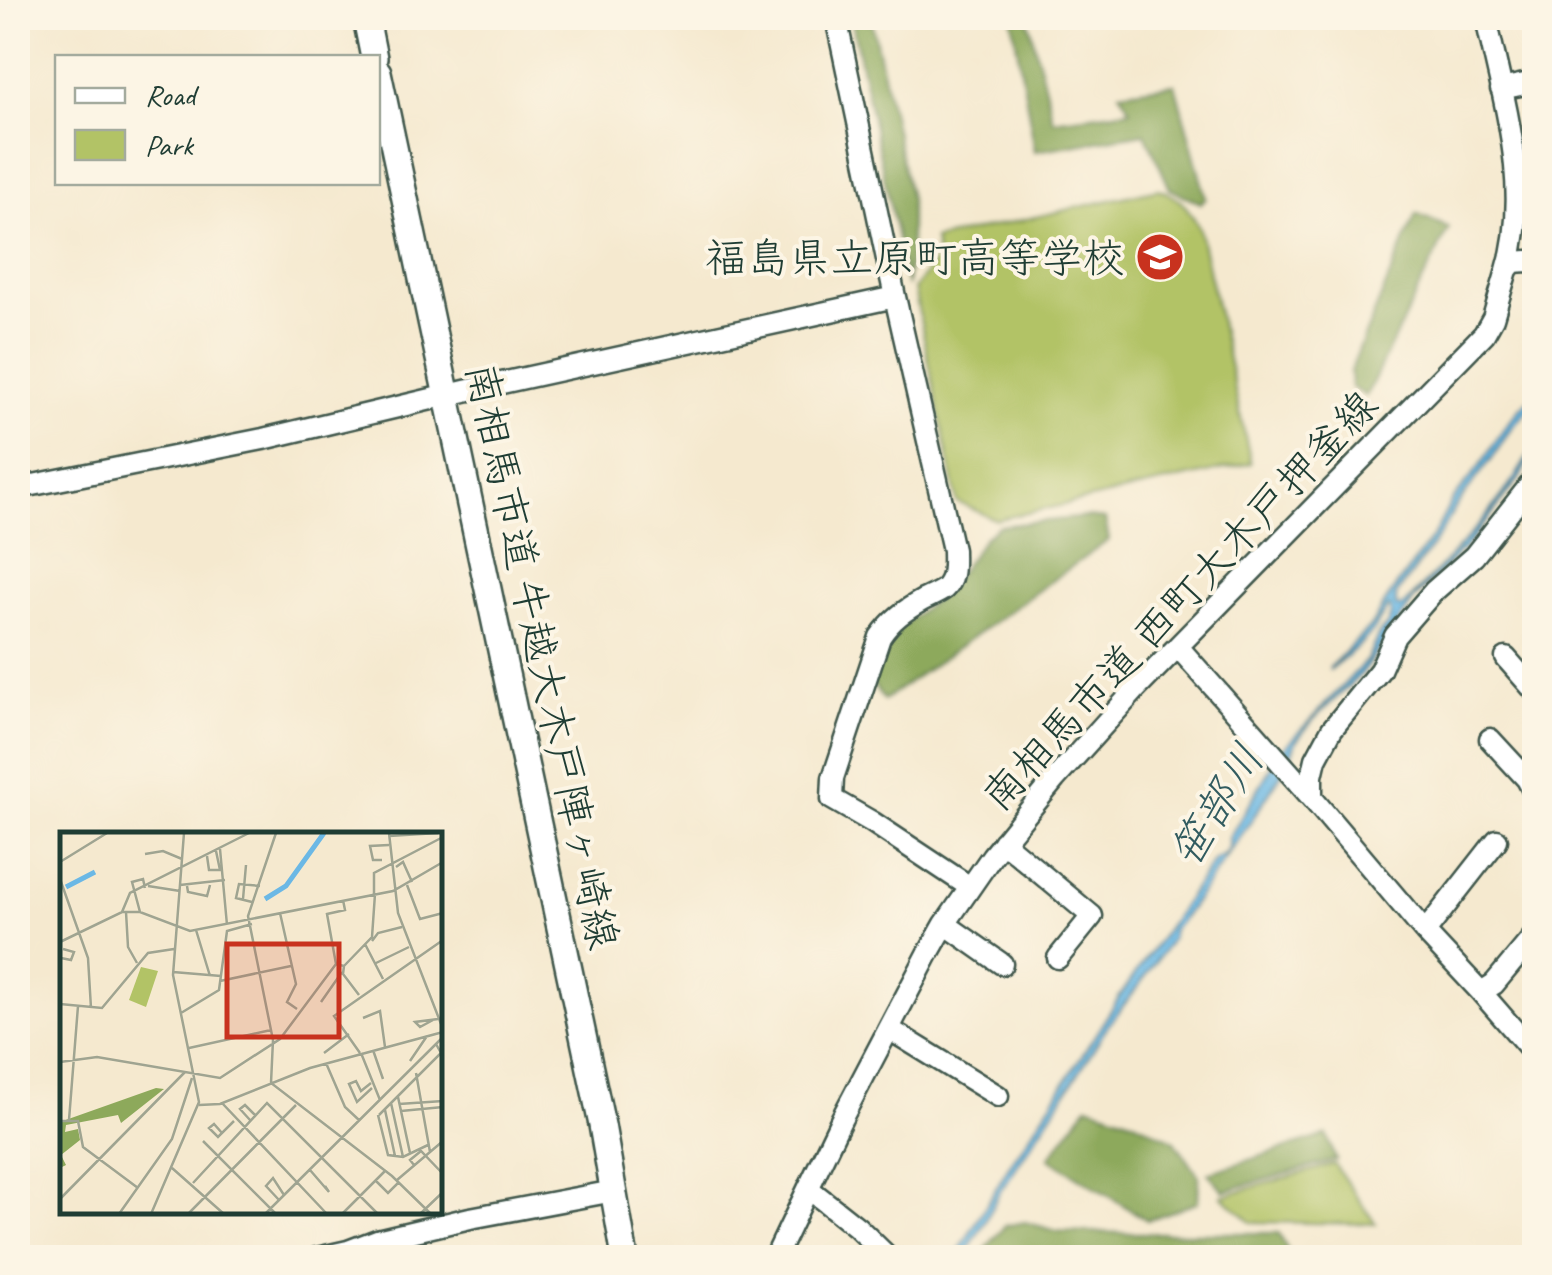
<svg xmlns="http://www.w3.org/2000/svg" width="1552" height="1275" viewBox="0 0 1552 1275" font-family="Caveat,'Klee One',sans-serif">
  <rect width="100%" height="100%" fill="#fcf5e5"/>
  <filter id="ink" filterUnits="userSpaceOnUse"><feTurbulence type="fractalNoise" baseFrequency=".01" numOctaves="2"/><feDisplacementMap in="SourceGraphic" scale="20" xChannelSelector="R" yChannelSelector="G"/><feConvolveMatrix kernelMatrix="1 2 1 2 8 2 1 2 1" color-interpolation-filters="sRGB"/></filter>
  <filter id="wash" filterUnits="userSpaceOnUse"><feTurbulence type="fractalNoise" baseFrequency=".0048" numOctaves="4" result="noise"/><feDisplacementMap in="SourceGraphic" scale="40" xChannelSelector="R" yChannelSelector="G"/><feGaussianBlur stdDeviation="2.25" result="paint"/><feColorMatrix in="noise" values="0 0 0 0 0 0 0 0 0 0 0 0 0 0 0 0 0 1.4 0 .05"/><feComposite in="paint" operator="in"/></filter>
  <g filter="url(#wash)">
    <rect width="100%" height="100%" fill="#f5e9cf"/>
    <!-- green -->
    <path fill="#b2c366" stroke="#68804d" stroke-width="2.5" d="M1158,189C1180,197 1189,207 1199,228L1251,463L996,520L957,502L914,289L937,258L934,240Z
      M1334,1164L1376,1224L1251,1222L1222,1196Z"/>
    <!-- forest -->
    <path fill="#8da95b" stroke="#567348" stroke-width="2.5" d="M851,18H871L910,199V253L907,287Z
      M1012,18H1028L1053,120L1130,110L1120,92L1175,84L1206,198L1200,203L1170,189L1145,133L1035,151Z
      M1416,214L1449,228L1366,396L1351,387L1350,371Z
      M1086,517L1105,519L1109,540L884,700L870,681L883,640L944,593L984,538L998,526Z
      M1088,1105L1132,1120L1175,1141L1199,1176L1198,1202L1147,1220L1049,1158Z
      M1327,1135L1336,1160L1224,1191L1208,1173Z
      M1025,1222L1057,1231L1127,1233H1279L1291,1257H979L1005,1226Z"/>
    <!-- water -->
    <path fill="#6bb8e5" stroke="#457a8c" stroke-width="2.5" d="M1534,395V403L1511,428L1495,454L1454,509L1439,536L1396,595V605L1399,608L1405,605C1451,554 1503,507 1534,445V452L1518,480L1496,509L1467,545L1415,598L1362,673L1314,719L1296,741L1289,762L1251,821L1186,914L1173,929L1171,939L1145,977L1107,1027L1074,1080L999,1193L985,1222L963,1257L955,1258L1009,1166L1053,1101L1118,999L1214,860L1224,855L1229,846V838L1280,752L1367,660L1379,634L1388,624L1391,614L1390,607H1388L1372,632L1357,647L1330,669V667L1370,627L1393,591L1435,533L1451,502L1480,466L1504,428L1520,408Z"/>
  </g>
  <g filter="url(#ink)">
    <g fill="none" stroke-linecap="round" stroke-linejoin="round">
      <!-- minor casing -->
      <g stroke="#3f574b" stroke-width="25">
        <path id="minor" d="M836,18L895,297L953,550C953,563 955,579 944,589C939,593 929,597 923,600C905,610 891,620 880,637L833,778L832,799L872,822L970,887
          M1486,18C1503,100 1532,187 1507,270L1513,262L1528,261L1534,263
          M1501,89L1534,82
          M18,488L263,439L465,391L895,297
          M1179,648L1312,798L1425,932L1481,992
          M1506,658L1534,690
          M1490,739L1527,779L1534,792
          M1312,798V776L1316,759L1332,729L1380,670L1395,636L1434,591L1474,556L1534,480
          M1003,842L1092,916L1058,958
          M945,924L1002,964
          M1425,932L1497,840
          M1534,936L1494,984L1481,992L1534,1053
          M889,1029L998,1096
          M809,1189L857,1227L889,1258
          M317,1258L348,1251L377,1240L470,1218L614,1191
          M775,1258L842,1118L928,954L945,924L992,856L1055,779L1136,689L1484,334L1493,318L1507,270"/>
      </g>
      <!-- tertiary casing -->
      <g stroke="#3f574b" stroke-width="30">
        <path id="tertiary" d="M366,18L374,58
          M378,72L602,1125L625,1258"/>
      </g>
      <!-- minor -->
      <use href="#minor" stroke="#fff" stroke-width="20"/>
      <!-- tertiary -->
      <use href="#tertiary" stroke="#fff" stroke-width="25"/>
    </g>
  </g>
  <!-- icons -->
  <defs>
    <g id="school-disc" transform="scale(2.5)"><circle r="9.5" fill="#c8321e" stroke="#fcf5e5"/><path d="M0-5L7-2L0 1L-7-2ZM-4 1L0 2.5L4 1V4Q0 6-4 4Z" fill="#fff"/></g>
  </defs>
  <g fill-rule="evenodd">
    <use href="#school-disc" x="1160" y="257"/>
  </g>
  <g text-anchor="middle" stroke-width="8" stroke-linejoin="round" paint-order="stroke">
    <!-- poi labels -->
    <g font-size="42" fill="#1f3d34" stroke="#fcf5e5" text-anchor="end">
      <text x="1125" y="272">福島県立原町高等学校</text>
    </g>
    <!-- street labels -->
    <g font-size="42" fill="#1f3d34" stroke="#fcf5e5">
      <text transform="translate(1179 600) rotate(-47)" y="15">南相馬市道 西町大木戸押釜線</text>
      <text transform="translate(543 656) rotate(78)" y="15">南相馬市道 牛越大木戸陣ヶ崎線</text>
    </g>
    <!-- water labels -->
    <g font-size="45" font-style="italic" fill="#325c60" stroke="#fcf5e5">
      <text transform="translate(1216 805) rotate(-58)" y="16">笹部川</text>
    </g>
  </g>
  <!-- overview -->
  <g transform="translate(60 832)">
    <rect width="382" height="382" fill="#f5e9cf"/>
    <path d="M81,135L98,139L86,175L69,168Z" fill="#b2c366"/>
    <path d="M96,256L104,257L61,291L58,283L6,293L5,300L18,297L20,308L1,323L6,333L0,336V290Z" fill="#8da95b"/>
    <path fill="none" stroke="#6bb8e5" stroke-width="5" d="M6,55L35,40M205,67L226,54L264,1"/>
    <path fill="none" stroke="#9fa491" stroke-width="2.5" d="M216,1L188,84L213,208L211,251L332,344L371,382M329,1L338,81L383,197M329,4L378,1M160,17L167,93M85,22L103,19L122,27M147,24L149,38H160L156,19M322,28H313L310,14L329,13M0,30L47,1M336,35L343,30L352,50M0,47L28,126L31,176M120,53L165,48M347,53L360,87L383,81M88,54L120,59M127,54L128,60L147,64L150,53M314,62V41L383,5M183,67L186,33M283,68L285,78L267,82L276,132L284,134L283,142L299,163M192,70L176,66L179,52L200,54M62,80L70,61L189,1M66,80L68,115L77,131M80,80L72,50L83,47L85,56M220,81L236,152L227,170L237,177M136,98L150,144M312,109L318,101L342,95M0,110L62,80H80L130,99L333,59L383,30M305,112L323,147M1,126L11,128L14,120L3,117M316,131L349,115M284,134L312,105L315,62M113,140L161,144M160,149L231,134M261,170L282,140M0,172L42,176L88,121L114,117M121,181L159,158L167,99L192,92M303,186L320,179L325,215M373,188L360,195L355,190L378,187M129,216L211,198M313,218L323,247M264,221L289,202M300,221L274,184L383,108M301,221L320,268M350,229L367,204M0,230L37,225L160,246L220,207L276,132M266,231L285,275L299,288M356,241L370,320M311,251L301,259L296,249L289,252L297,270L312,256M338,265L350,321M162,271L267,382M331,271L343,325M339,272L383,269M139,273L160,272L250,236L383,200M325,278L335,324M341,279L383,275M318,283L328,323L343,325L368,313M319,283L381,221L376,212M9,288L18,174M190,288L180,277L185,273L195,283M0,289H18L23,315L78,356M162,301L154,292L149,296L158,305L174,289M143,309L216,382M354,333L350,328L361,319L383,342M112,336L164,382M250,338L269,360L265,354M337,348L383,309M316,349L328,361L339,350M133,351L207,271L318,382M0,367L125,240M219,368L206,354L213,346L224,363M59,382L112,307L132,246M91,382L139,270L113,143L124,1M128,382L236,273M205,382L383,205M282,382L325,339M360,382L383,360"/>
    <path fill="#c8321e" fill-opacity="0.15" stroke="#c8321e" stroke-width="5" d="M167,112H279V205H167Z"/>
    <rect width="382" height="382" fill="none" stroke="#1f3d34" stroke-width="5"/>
  </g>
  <!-- margin -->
  <rect width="1552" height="1275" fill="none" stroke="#fcf5e5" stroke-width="60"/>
  <!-- legend -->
  <rect x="55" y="55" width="325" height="130" fill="#fcf5e5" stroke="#a4ab9e" stroke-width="2.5"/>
  <rect x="75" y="88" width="50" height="15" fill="#ffffff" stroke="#a4ab9e" stroke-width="2.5"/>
  <text x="145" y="105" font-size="30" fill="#1f3d34">Road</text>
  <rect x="75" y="130" width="50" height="30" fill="#b2c366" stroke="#a4ab9e" stroke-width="2.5"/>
  <text x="145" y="155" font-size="30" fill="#1f3d34">Park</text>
</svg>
